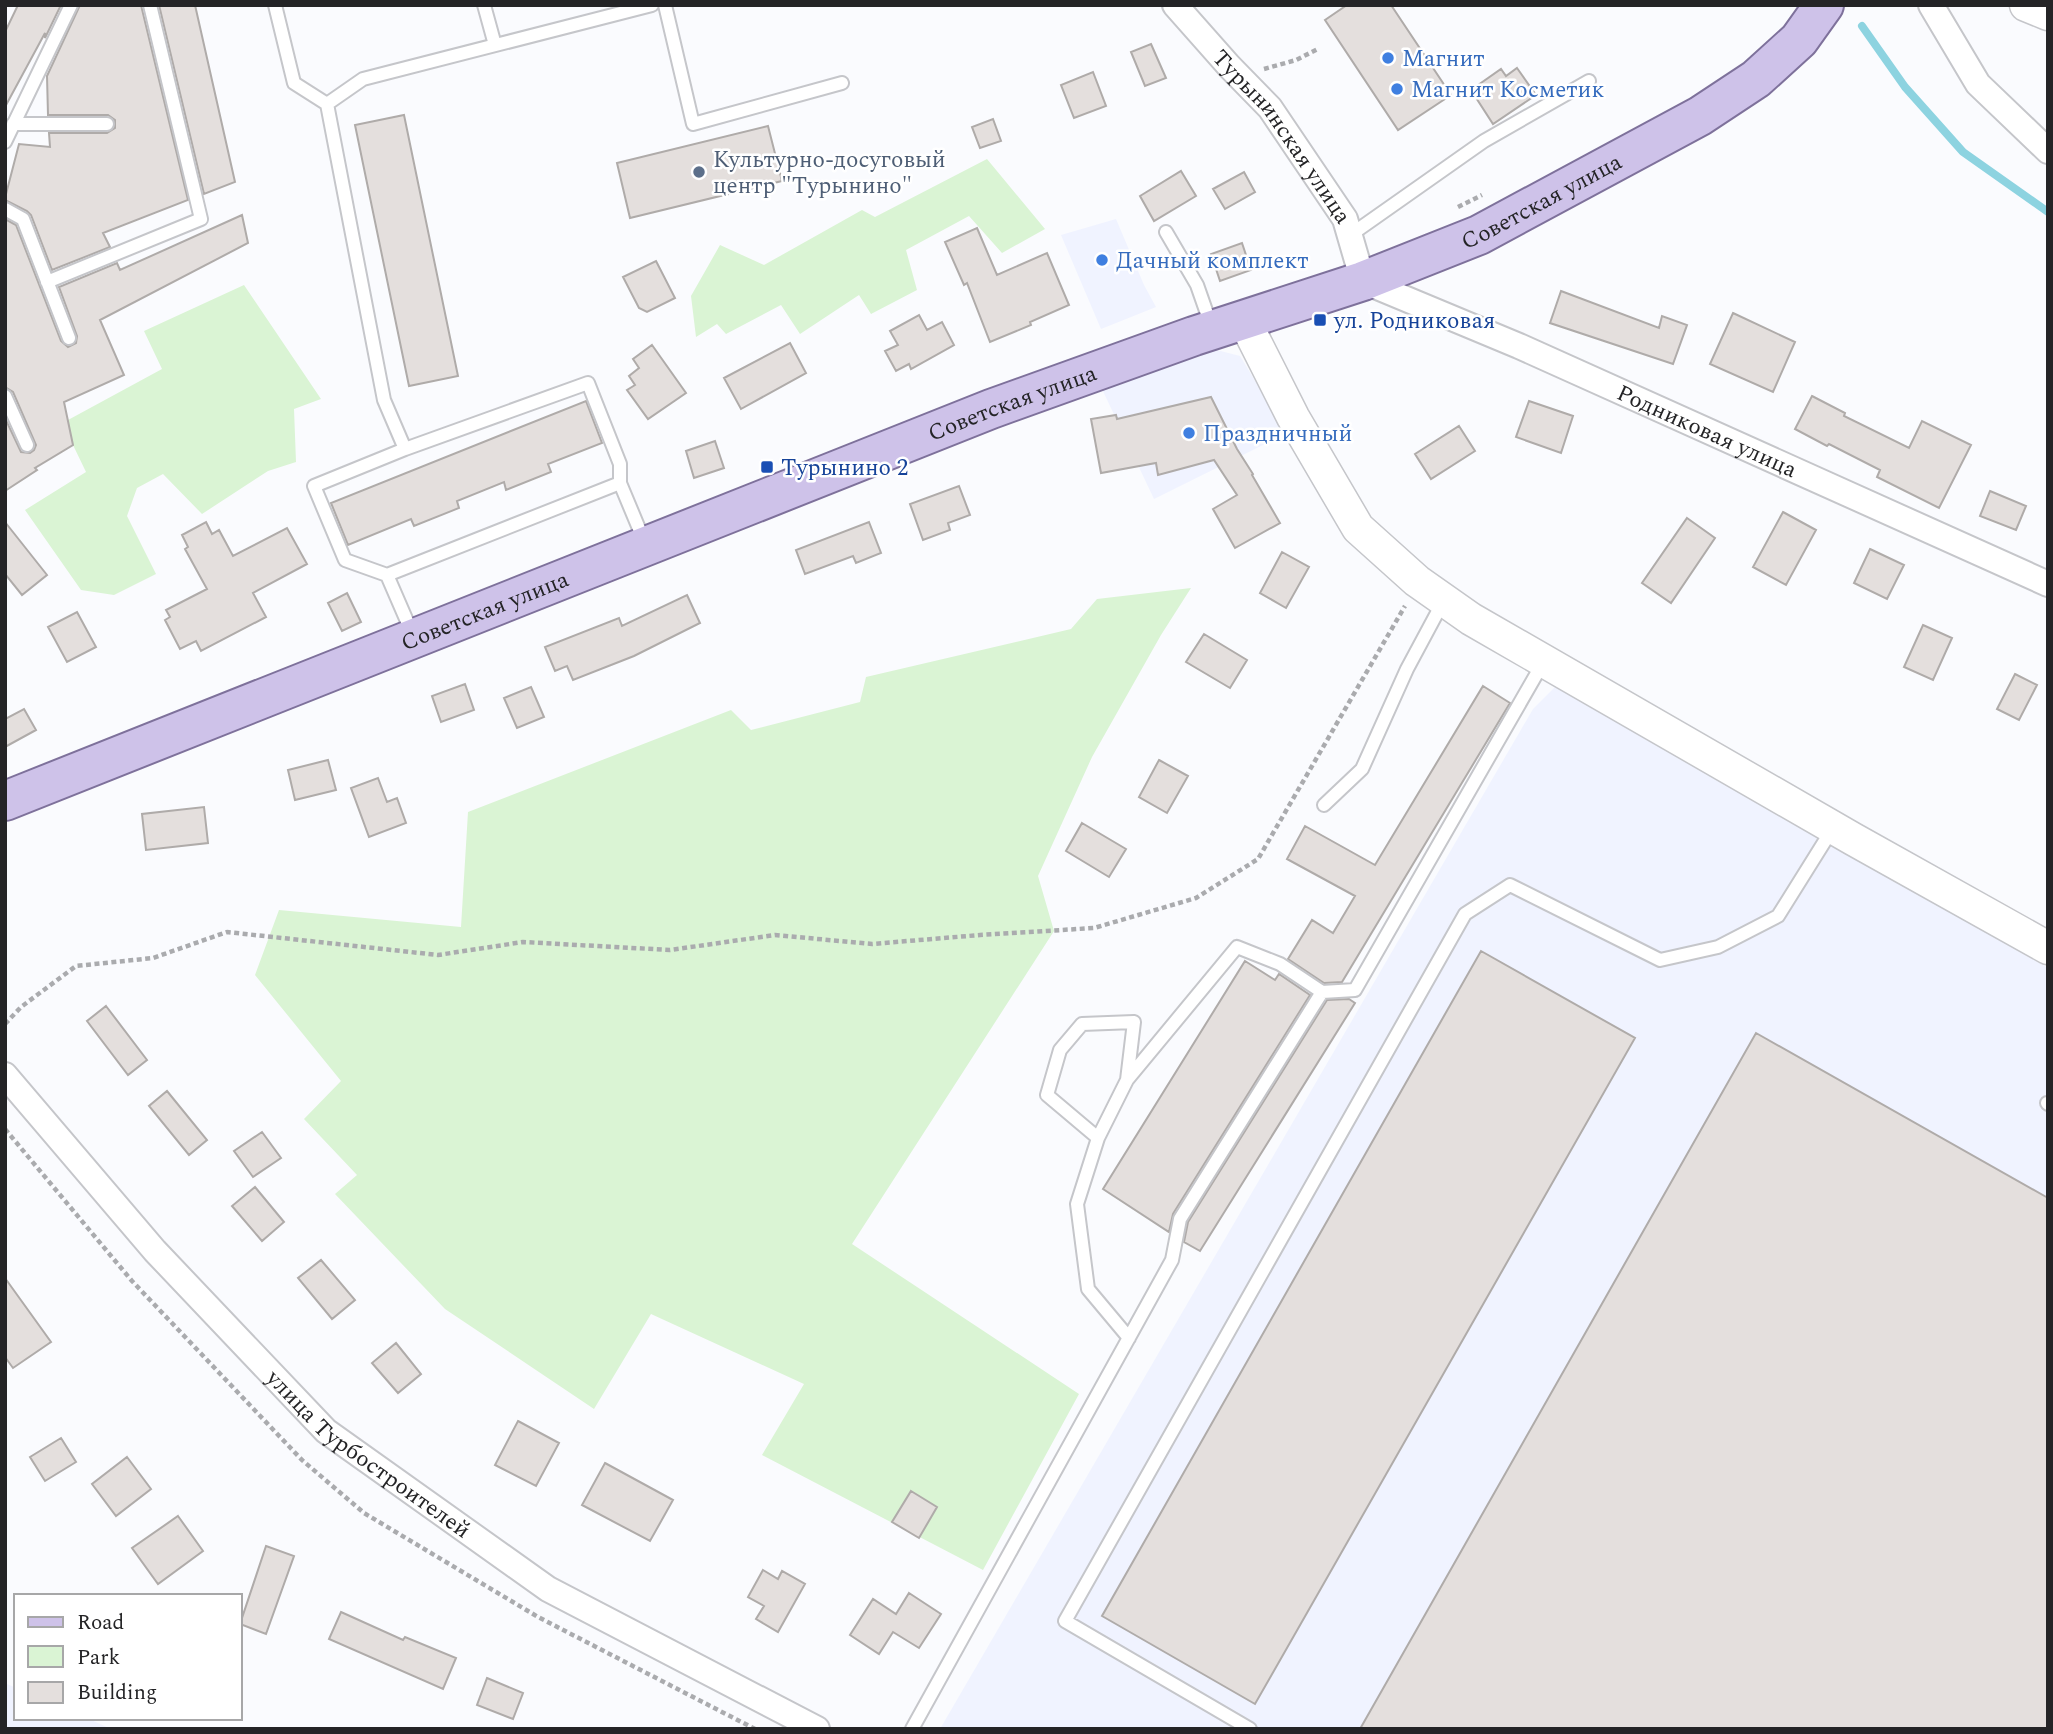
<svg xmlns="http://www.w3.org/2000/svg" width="2053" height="1734" viewBox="0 0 2053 1734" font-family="Spectral,serif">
  <rect width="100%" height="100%" fill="#fafbfe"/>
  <!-- built -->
  <path fill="#f0f3ff" d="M1116,219L1144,285L1156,307L1101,329L1061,235Z
    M1209,348L1240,356L1287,433L1154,499L1101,387Z
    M1556,686L2048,968V1729H940L1533,709Z
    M5,1683L16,1688V1718H87L111,1729H5Z"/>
  <!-- green -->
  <path fill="#daf4d4" d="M987,159L1045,229L1002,253L969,216L906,250L917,290L871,314L859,295L800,334L781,305L726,334L717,324L696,337L691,296L720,245L764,265L862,210L875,217Z
    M244,285L321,399L294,409L296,462L268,471L202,514L163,474L137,488L127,516L156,574L114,595L81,590L25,510L86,472L73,445L68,420L162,369L144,331Z
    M1191,588L1161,635L1092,757L1038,876L1054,931L852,1244L1079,1394L983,1570L762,1455L804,1384L651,1314L594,1409L445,1309L335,1194L357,1175L304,1119L341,1081L255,975L279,910L461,927L468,812L731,710L751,730L860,702L866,677L1071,629L1097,599Z"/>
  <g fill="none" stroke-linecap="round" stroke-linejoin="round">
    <!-- stream -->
    <path stroke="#8dd3e0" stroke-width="8" d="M1862,26L1905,87L1963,152L2048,212"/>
  </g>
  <!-- building -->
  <path fill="#e4dfdd" stroke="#afaba9" stroke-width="2" d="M18,5H61L45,38V33L5,107V32Z
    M80,5H141L188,200L103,233L110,247L52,270L31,215L27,211L5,200V198L19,144L50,147L49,133H107L115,128V120L108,115H48L47,76Z
    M159,5H195L235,182L204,194Z
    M1347,5H1391L1451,95L1398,130L1325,20Z
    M1151,44L1166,78L1145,86L1131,52Z
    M1517,68L1536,95L1493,124L1471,90L1501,69L1506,76Z
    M1093,72L1106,106L1074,118L1061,85Z
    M404,115L458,376L409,386L355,125Z
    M993,119L1001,141L980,148L972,127Z
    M768,126L782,181L630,218L617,163Z
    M1181,171L1196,196L1154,221L1140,196Z
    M1244,172L1255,192L1225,209L1213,189Z
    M242,215L248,243L100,320L124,375L64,402L73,445L35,468L37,470L5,491V418L21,452L30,453L34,450L36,445L13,392L5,387V219L16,225L61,341L68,347L76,343L77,336L59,287L117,263L120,270Z
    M977,228L997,275L1047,253L1069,305L1030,322L1031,325L990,342L967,283L964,285L945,242Z
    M1242,243L1251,270L1220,281L1211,254Z
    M656,261L675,298L647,312L639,308L623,277Z
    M1561,291L1659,328L1662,316L1687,325L1673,364L1550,323Z
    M1733,313L1795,342L1773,392L1710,364Z
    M919,315L927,330L942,322L954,345L911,369L909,364L896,371L885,351L898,345L890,331Z
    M790,343L806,373L741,409L724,378Z
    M652,345L686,393L648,419L627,390L635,385L629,376L639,368L633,359Z
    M1812,396L1845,413L1844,416L1909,448L1922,421L1971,445L1939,508L1877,477L1880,470L1829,444L1827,446L1795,429Z
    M1211,397L1237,449L1253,474L1252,475L1280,523L1235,548L1213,509L1237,495L1214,460L1158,475L1156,463L1101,473L1091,419L1116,415L1117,419Z
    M586,401L602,443L548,464L551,472L506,490L504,482L457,501L459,508L414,526L411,519L348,545L331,503Z
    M1529,401L1573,416L1561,453L1516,437Z
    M1459,426L1475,451L1431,479L1415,454Z
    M715,441L724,468L694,478L686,451Z
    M959,486L970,515L948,523L950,530L923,540L910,504Z
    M1990,491L2026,506L2016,530L1980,516Z
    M1783,512L1816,530L1786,585L1753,567Z
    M1687,518L1715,538L1671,603L1642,583Z
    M5,522L47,575L22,595L5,574Z
    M206,522L212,534L219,530L233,556L287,528L307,564L253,593L266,617L201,651L196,641L180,649L165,620L170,617L166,610L207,589L185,549L188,547L182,535Z
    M869,522L881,553L856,563L853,556L805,574L796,550Z
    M1870,549L1904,565L1887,599L1854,583Z
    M1282,552L1309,567L1286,608L1260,593Z
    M347,593L361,622L342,631L328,603Z
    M687,595L700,623L634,656L573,680L567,666L555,671L545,647L619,618L622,626Z
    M77,612L96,647L67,662L48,627Z
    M1923,625L1952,638L1933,680L1904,667Z
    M1204,634L1247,660L1230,688L1186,662Z
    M2015,674L2037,685L2019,720L1997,709Z
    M465,684L474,710L441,722L432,696Z
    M1483,686L1510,703L1342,982L1324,983L1288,959L1312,920L1333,933L1355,896L1287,859L1305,826L1375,865Z
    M531,687L544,717L517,728L504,698Z
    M24,709L36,730L5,747V719Z
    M328,760L336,790L295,800L288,770Z
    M1159,760L1188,776L1167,813L1139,797Z
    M378,778L387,802L397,798L406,823L369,837L351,788Z
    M204,807L208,843L146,850L142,814Z
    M1082,823L1126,849L1109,877L1066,851Z
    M1481,951L1635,1038L1255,1704L1102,1616Z
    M1245,961L1275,980L1279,974L1310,995L1173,1214L1169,1232L1103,1189Z
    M1349,999L1355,1003L1200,1251L1184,1242L1188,1222L1327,1000Z
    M106,1006L147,1060L128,1075L87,1021Z
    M1756,1033L2048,1198V1729H1360Z
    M167,1091L207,1140L189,1155L149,1106Z
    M262,1132L281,1158L253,1177L234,1151Z
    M255,1187L284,1222L262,1241L232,1206Z
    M321,1260L355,1300L332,1319L298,1278Z
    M5,1278L51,1342L13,1368L5,1357Z
    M396,1343L421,1374L398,1393L372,1363Z
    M518,1421L559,1443L536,1486L495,1465Z
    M61,1438L76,1462L45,1481L30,1457Z
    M127,1457L151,1489L116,1516L92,1484Z
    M605,1463L673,1500L650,1541L582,1505Z
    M911,1491L937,1507L919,1538L892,1522Z
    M178,1516L203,1551L158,1584L132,1548Z
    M266,1546L294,1556L266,1634L240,1624Z
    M763,1570L778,1579L782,1571L805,1584L778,1632L756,1619L764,1606L748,1597Z
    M909,1593L941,1614L919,1648L893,1632L879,1654L850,1635L873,1599L896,1614Z
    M341,1612L403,1640L405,1637L456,1658L443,1689L329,1639Z
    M487,1678L523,1693L513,1719L477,1705Z"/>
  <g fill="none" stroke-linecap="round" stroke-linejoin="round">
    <!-- service casing -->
    <g stroke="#c5c6ca" stroke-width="16">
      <path id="service" d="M275,5L294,83L327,104L384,400L405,449
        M484,5L495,45
        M665,5L693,124L842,83
        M327,104L363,79L652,5
        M13,124H107
        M5,142L71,5
        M5,209L23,219L69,338
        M1166,232L1197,285L1211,325
        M1349,236L1484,141L1589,81
        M47,282L201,219L150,5
        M5,396L27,445
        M387,575L620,483
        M413,635L387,575L345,560L314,486L405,449L588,383L620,464V483L645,543
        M1324,805L1362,769L1407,669L1444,600
        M1127,1080L1237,947L1280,964L1322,992L1355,990L1544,661
        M2047,1103L2048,1104
        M1098,1138L1127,1080L1134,1022L1082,1024L1060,1050L1047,1095L1098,1138L1077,1204L1088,1289L1129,1338
        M912,1729L1172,1260L1180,1219L1322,992
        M1250,1729L1065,1621L1465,914L1510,885L1660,960L1718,947L1778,916L1833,828"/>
    </g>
    <!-- minor casing -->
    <g stroke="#c5c6ca" stroke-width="28">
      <g id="minor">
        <path id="s1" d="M1175,5L1229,66L1270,108L1345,219L1363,281L1519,346L2048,584"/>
        <path d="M1931,5L1978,84L2048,151"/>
        <path id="s2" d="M5,1075L155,1251L326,1431L548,1589L817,1729"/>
      </g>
    </g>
    <!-- tertiary casing -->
    <g stroke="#c5c6ca" stroke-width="35">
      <path id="tertiary" d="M2026,5L2048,14
        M1244,320L1293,417L1358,528L1417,581L1471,619L1853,839L2048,948"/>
    </g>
    <!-- primary casing -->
    <g stroke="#7e719b" stroke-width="42">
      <g id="primary">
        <path id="s3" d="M5,801L991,409L1194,336L1363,281L1479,235L1700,116L1756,79L1799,40L1824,5"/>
      </g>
    </g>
    <!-- path -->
    <path stroke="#aaabae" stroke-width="4.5" stroke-dasharray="5 3.5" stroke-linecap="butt" d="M1264,69L1296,60L1318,49
      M1458,207L1482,195
      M5,1024L21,1007L76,966L153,958L227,932L438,955L523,942L670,950L775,935L872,944L980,935L1094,928L1196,898L1258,859L1405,606
      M5,1129L132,1281L302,1460L364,1513L538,1617L755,1729"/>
    <!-- service -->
    <use href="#service" stroke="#fff" stroke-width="12"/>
    <!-- minor -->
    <use href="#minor" stroke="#fff" stroke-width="24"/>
    <!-- tertiary -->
    <use href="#tertiary" stroke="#fff" stroke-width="32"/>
    <!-- primary -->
    <use href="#primary" stroke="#cec2e9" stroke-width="38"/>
  </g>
  <!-- markers -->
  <g fill="#3f7fe0" stroke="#fff" stroke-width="2.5">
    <circle cx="1388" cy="58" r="7"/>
    <circle cx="1397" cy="89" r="7"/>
    <circle cx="1102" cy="260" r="7"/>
    <circle cx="1189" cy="433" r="7"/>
  </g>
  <circle fill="#5c6f8a" stroke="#fff" stroke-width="2.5" cx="699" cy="172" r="7"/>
  <g fill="#1a4fb4" stroke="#fff" stroke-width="2.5">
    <rect x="1313" y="313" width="14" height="14" rx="3.5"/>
    <rect x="760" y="460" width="14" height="14" rx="3.5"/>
  </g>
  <g text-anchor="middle" stroke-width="5" stroke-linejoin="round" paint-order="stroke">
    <!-- shop labels -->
    <g font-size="23" fill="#366cbe" stroke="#fff" text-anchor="start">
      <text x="1402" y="66">Магнит</text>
      <text x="1411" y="97">Магнит Косметик</text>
      <text x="1116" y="268">Дачный комплект</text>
      <text x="1203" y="441">Праздничный</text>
    </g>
    <!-- street labels -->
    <g font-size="23" fill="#242426" stroke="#fff">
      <text dy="8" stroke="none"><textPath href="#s1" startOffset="170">Турынинская улица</textPath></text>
      <text dy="8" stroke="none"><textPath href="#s3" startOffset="1650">Советская улица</textPath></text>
      <text dy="8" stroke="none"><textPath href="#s3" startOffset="1083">Советская улица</textPath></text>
      <text dy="8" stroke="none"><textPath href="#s1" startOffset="714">Родниковая улица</textPath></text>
      <text dy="8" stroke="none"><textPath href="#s3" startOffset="516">Советская улица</textPath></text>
      <text dy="8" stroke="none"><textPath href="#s2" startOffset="527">улица Турбостроителей</textPath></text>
    </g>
    <!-- service labels -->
    <g font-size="23" fill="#4e5e75" stroke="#fff" text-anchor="start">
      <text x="713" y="167">Культурно-досуговый<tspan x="713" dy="26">центр "Турынино"</tspan></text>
    </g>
    <!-- transit labels -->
    <g font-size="23" fill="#164399" stroke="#fff" text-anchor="start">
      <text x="1334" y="328">ул. Родниковая</text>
      <text x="781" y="475">Турынино 2</text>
    </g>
  </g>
  <!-- border -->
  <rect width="2053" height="1734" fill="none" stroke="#242426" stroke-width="14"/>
  <!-- legend -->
  <rect x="14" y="1594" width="228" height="126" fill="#ffffff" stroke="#a7a7a8" stroke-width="2"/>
  <rect x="28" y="1617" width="35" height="10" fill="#cec2e9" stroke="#a7a7a8" stroke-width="2"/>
  <text x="77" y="1629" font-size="21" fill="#242426">Road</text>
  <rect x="28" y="1646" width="35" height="21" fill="#daf4d4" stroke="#a7a7a8" stroke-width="2"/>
  <text x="77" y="1664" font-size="21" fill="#242426">Park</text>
  <rect x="28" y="1682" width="35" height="21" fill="#e4dfdd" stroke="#a7a7a8" stroke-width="2"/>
  <text x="77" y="1699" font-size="21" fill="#242426">Building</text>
</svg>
